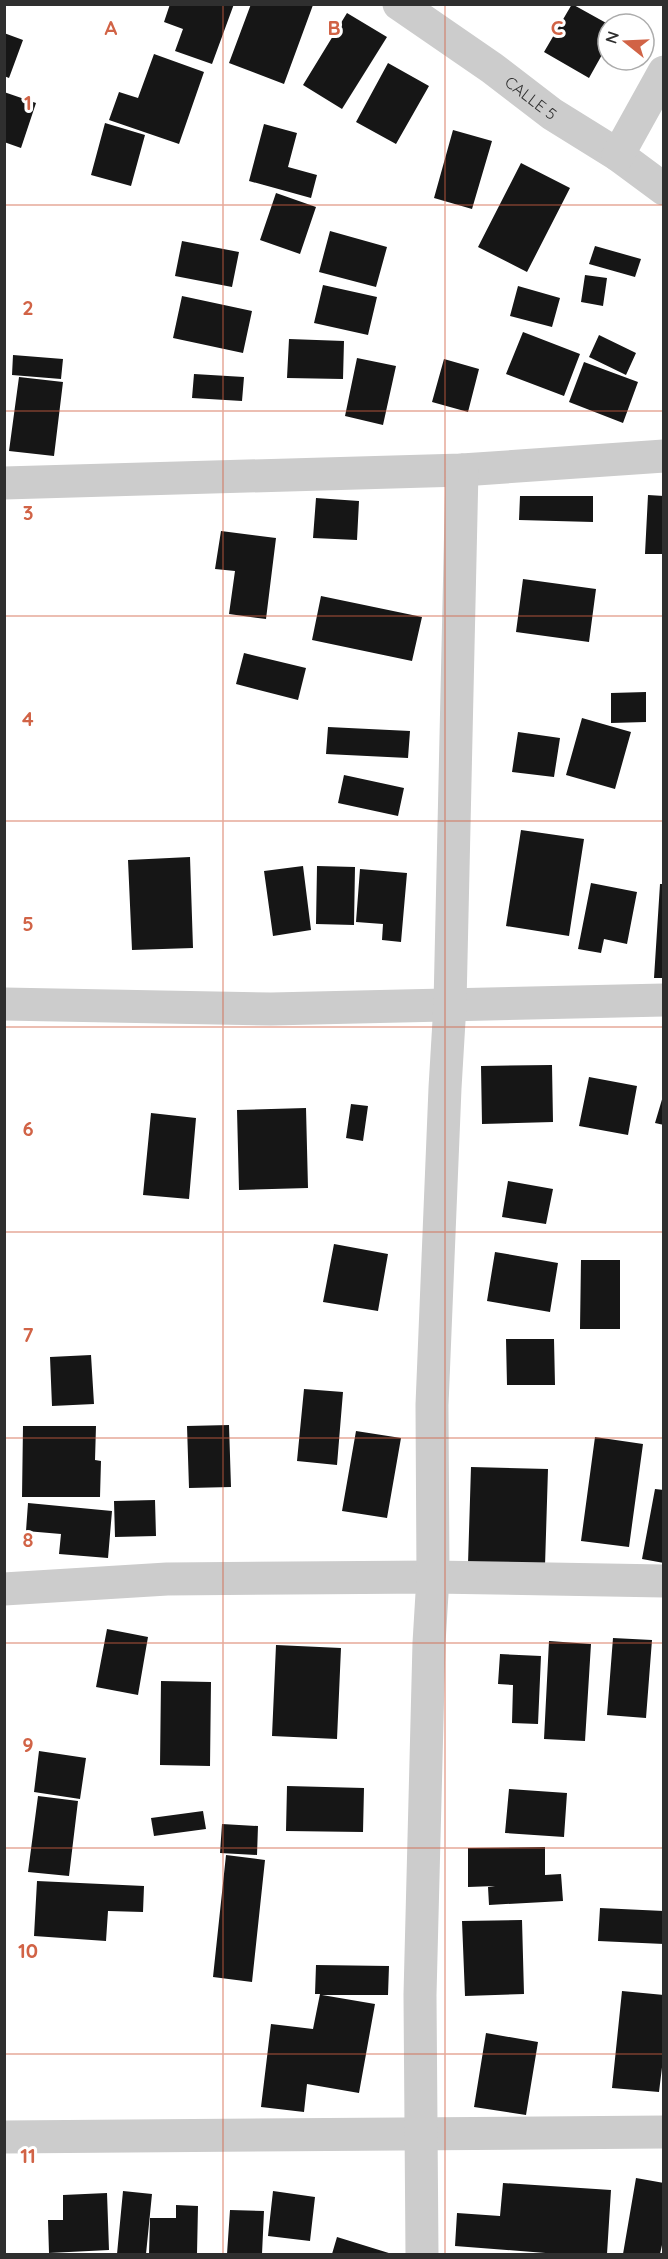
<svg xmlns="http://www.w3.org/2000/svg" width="668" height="2259" viewBox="0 0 668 2259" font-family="Quicksand,sans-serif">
  <rect width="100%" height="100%" fill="#fff"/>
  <!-- building -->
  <path fill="#161616" d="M170,4H234L212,64L175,51L183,29L164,22Z
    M251,4L313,5L284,84L229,63Z
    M572,4L608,24V44L589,78L544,52Z
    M347,13L387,37L342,109L303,85Z
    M4,33L23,40L9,78L4,76Z
    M154,54L204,72L179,144L109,120L119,92L138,98Z
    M388,63L429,86L396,144L356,122Z
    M4,92L36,103L21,148L4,142Z
    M105,123L145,135L131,186L91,175Z
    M264,124L297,133L288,167L317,175L311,198L249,181Z
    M453,130L492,141L472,209L434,198Z
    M521,163L570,188L527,272L478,247Z
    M276,193L316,207L300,254L260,240Z
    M330,231L387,247L376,287L319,272Z
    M182,241L239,252L232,287L175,276Z
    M595,246L641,259L635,277L589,264Z
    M585,275L607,278L603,306L581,302Z
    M323,285L377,297L368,335L314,323Z
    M518,286L560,298L552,327L510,316Z
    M182,296L252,311L243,353L173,338Z
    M523,332L580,354L564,396L506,374Z
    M599,335L636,353L626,375L589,357Z
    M289,339L344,341L343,379L287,378Z
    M13,355L63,359L61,379L12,375Z
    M357,358L396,366L383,425L345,416Z
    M444,359L479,369L468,412L432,402Z
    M584,362L638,382L623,423L569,402Z
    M194,374L244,377L242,401L192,398Z
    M19,377L63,382L54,456L9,451Z
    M648,495L664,496V554H645Z
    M520,496H593V522L519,520Z
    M316,498L359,501L357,540L313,538Z
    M221,531L276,538L266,619L229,614L235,571L215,569Z
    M523,579L596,589L589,642L516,632Z
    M321,596L422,617L412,661L312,640Z
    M244,653L306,668L298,700L236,684Z
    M646,692V722L611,723V693Z
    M582,718L631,732L615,789L566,775Z
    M328,727L410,731L408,758L326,754Z
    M518,732L560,738L554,777L512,772Z
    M344,775L404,788L398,816L338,803Z
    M521,830L584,839L569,936L506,926Z
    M190,857L193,948L132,950L128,860Z
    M303,866L311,930L273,936L264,871Z
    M317,866L355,867L354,925L316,924Z
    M360,869L407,873L401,942L382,940L383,924L356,922Z
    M591,883L637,892L627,944L604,939L601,953L578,949Z
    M660,884H664V978H654Z
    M552,1065L553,1122L482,1124L481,1066Z
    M589,1077L637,1086L628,1135L579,1126Z
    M663,1096H664V1125L655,1123Z
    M351,1104L368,1106L363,1141L346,1138Z
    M306,1108L308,1188L239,1190L237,1110Z
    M151,1113L196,1118L189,1199L143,1195Z
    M508,1181L553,1189L546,1224L502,1217Z
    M334,1244L388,1254L378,1311L323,1302Z
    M495,1252L558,1263L550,1312L487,1301Z
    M581,1260H620V1329H580Z
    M506,1339H554L555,1385H507Z
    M91,1355L94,1404L52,1406L50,1357Z
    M304,1389L343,1392L337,1465L297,1461Z
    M229,1425L231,1487L189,1488L187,1426Z
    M23,1426H96L95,1460L101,1461L100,1497H22Z
    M356,1431L401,1438L387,1518L342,1511Z
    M595,1437L643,1444L629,1547L581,1541Z
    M471,1467L548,1469L545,1566L468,1564Z
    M655,1489L664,1490V1563L642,1559Z
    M155,1500L156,1536L115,1537L114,1501Z
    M28,1503L112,1511L108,1558L59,1554L61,1534L26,1531Z
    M107,1629L148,1637L138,1695L96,1687Z
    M613,1638L652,1640L646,1718L607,1715Z
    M549,1641L591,1644L585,1741L544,1739Z
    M276,1645L341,1648L337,1739L272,1736Z
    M500,1654L541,1656L538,1724L512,1723L513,1685L498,1684Z
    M161,1681L211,1682L210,1766L160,1765Z
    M39,1751L86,1758L80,1799L34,1792Z
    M287,1786L364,1788L363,1832L286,1831Z
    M509,1789L567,1793L564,1837L505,1833Z
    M38,1796L78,1801L69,1876L28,1872Z
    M203,1811L206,1829L154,1836L151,1818Z
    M222,1824L258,1826L257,1855L220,1853Z
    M545,1847V1885V1875L561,1874L563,1901L489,1905L488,1887L495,1886L468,1887V1848Z
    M226,1855L265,1860L252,1982L213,1977Z
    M37,1881L144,1886L143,1912L108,1911L106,1941L34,1936Z
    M600,1908L664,1911V1944L598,1941Z
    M522,1920L524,1994L465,1996L462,1921Z
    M316,1965L389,1966L388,1995H322L375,2004L359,2093L307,2084L304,2112L261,2107L271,2024L313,2029L320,1994H315Z
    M622,1991L664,1995V2051L659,2092L612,2088Z
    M486,2033L538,2042L526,2115L474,2107Z
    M636,2178L664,2183V2236L660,2254H623Z
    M503,2183L611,2190L607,2254H558L455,2246L457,2213L500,2216Z
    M123,2191L152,2194L146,2254H117Z
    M273,2191L315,2197L310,2241L268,2236Z
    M107,2193L109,2250L49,2253L48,2220H63V2195Z
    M176,2205L198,2206L197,2254H149L150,2218H176Z
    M230,2210L264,2211L262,2254H227Z
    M337,2237L392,2254H332Z"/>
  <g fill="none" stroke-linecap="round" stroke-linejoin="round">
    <!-- minor -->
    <g stroke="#ccc" stroke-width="33">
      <path id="s1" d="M399,4L492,68L552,114L618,155L664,189"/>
      <path d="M618,155L664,72"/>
      <path d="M4,483L462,470L664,456"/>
      <path d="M4,1004L271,1009L664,1000"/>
      <path d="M4,1589L167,1579L433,1577L664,1581"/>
      <path d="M4,2137L664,2132"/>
      <path d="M422,2254L420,1995L429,1643L433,1577L432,1405L445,1088L450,1004L462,470"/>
    </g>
  </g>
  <!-- grid -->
  <path fill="none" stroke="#d16346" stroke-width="1.5" stroke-opacity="0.55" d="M223,4V2254M445,4V2254M4,205H664M4,411H664M4,616H664M4,821H664M4,1027H664M4,1232H664M4,1438H664M4,1643H664M4,1848H664M4,2054H664"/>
  <g text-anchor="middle" stroke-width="6" stroke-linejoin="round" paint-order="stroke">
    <!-- street labels -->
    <g font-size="16" fill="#2f2f2f" stroke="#fff">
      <text dy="6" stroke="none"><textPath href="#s1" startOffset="162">CALLE 5</textPath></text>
    </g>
  </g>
  <g font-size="20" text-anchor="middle" font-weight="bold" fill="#d16346" stroke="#fff" stroke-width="6" stroke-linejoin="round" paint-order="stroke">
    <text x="111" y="35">A</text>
    <text x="334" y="35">B</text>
    <text x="557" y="35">C</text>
    <text x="28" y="110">1</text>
    <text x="28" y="315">2</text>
    <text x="28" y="520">3</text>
    <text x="28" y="726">4</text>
    <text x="28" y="931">5</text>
    <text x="28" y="1136">6</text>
    <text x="28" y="1342">7</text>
    <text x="28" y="1547">8</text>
    <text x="28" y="1752">9</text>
    <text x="28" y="1958">10</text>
    <text x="28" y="2163">11</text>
  </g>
  <!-- border -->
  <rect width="668" height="2259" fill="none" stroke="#2f2f2f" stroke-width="12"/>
  <!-- north arrow -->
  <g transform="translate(626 42) rotate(288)"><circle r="28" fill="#ffffff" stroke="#acacac" stroke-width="1.5"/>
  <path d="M0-4.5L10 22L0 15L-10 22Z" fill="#d16346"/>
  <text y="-9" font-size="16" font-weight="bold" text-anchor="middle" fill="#2f2f2f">N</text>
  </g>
</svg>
